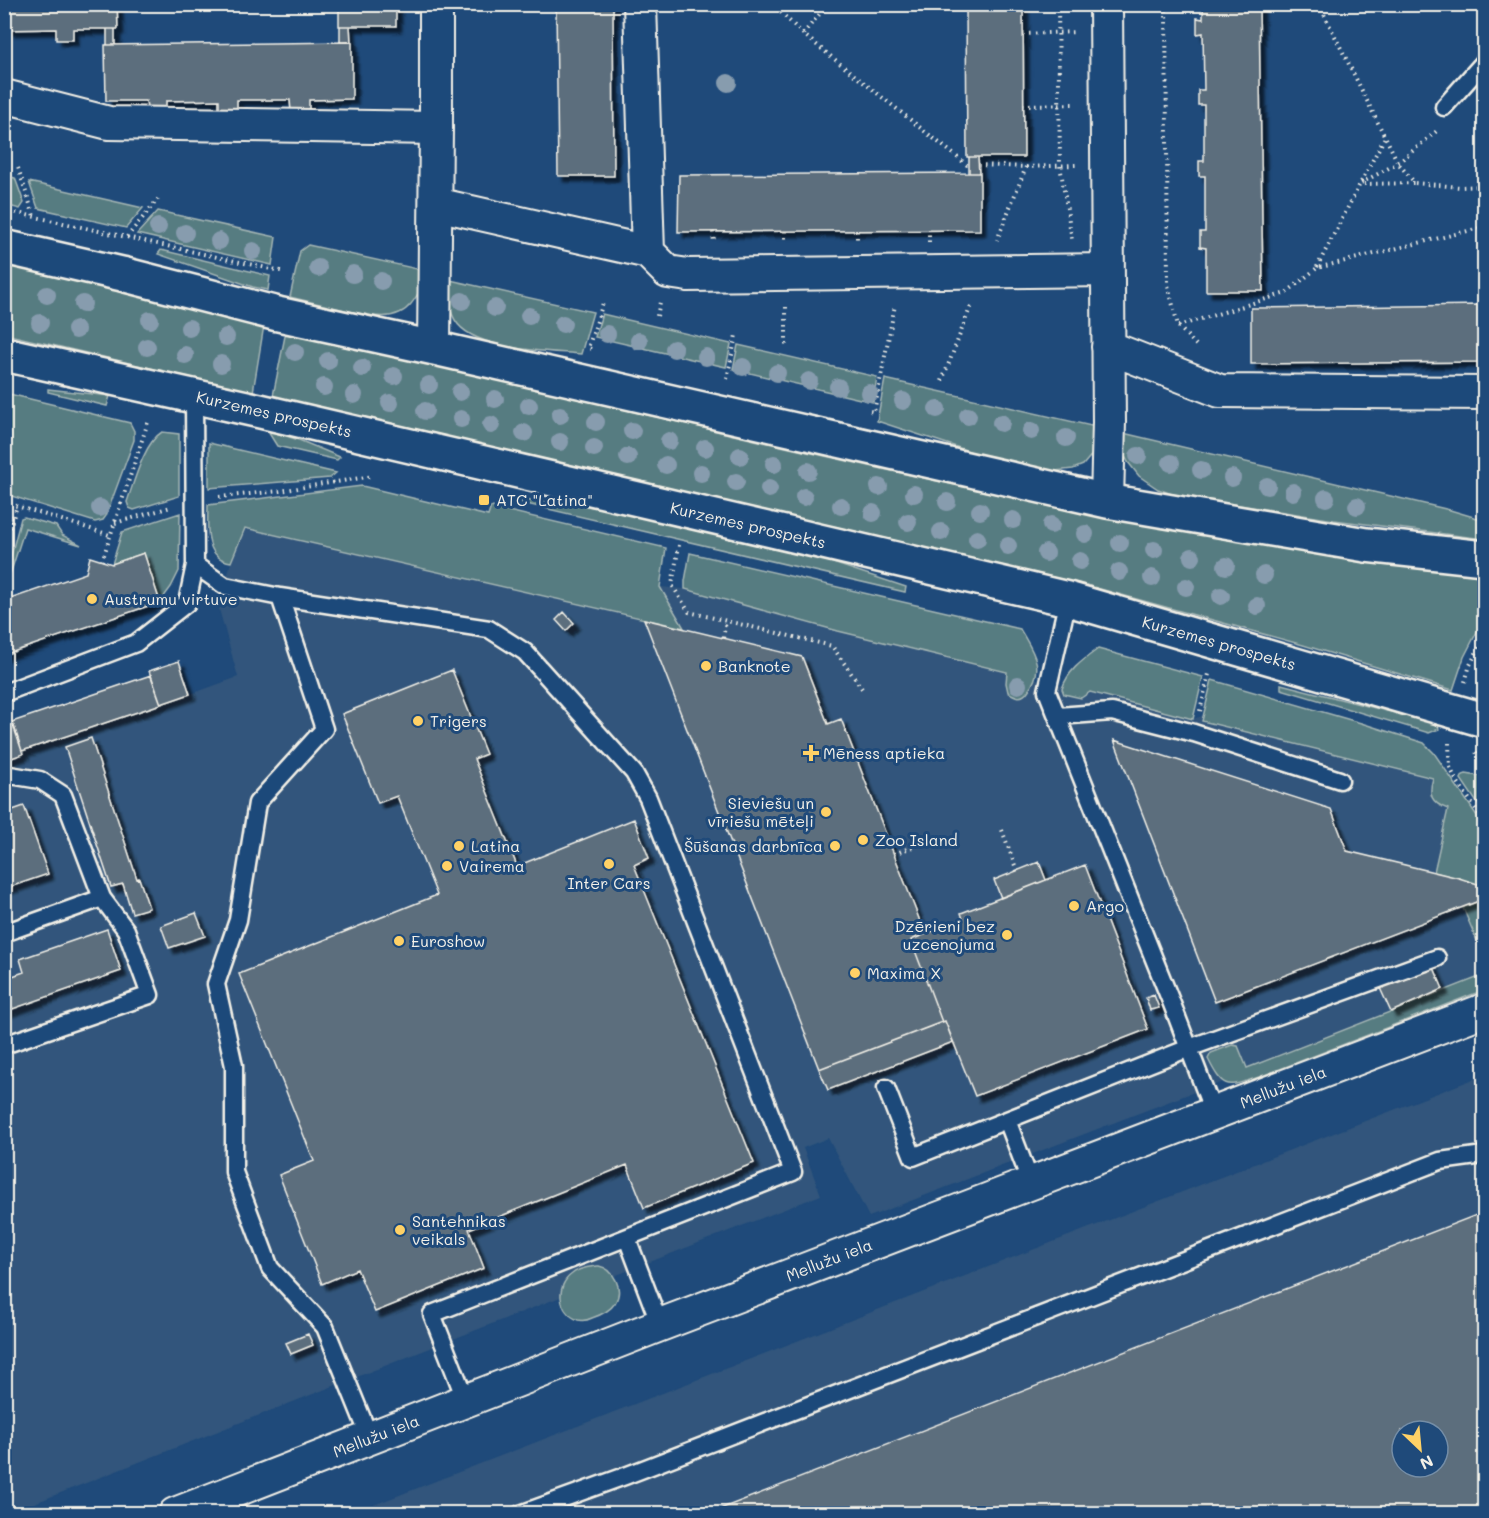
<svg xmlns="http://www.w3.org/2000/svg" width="1489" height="1518" viewBox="0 0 1489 1518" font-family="Mali,sans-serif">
  <defs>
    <filter id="shadow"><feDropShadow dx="5.5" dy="5.5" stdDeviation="1.5" flood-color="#0009"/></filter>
  </defs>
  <rect width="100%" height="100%" fill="#1f4a7a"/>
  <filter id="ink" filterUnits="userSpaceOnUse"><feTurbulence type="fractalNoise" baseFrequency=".0167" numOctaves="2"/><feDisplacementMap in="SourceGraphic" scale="12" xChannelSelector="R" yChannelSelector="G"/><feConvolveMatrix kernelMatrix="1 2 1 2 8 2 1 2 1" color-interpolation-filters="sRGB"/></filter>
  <g filter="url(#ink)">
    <!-- built -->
    <path fill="#31557b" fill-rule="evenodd" d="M245,528L643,619L660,587L685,589L838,631L1008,672L1193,719L1205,715L1433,772L1484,845V981L1243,1075L1186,1095L869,1217L828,1138L803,1148L821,1195L17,1510L4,1480V726L12,722L150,675L179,661L191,694L238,677L219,609L231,562Z
      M1484,1075V1513H353ZM1402,1431H1438V1467H1402Z"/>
    <!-- green -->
    <path fill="#567b81" stroke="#a5b6b4" stroke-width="1.5" d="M5,176L15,178L24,203L20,209L5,205Z
      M29,182L143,208L126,228L38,208Z
      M158,211L276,237L272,265L137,234Z
      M308,245L422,270C422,284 420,293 411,304C395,324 367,315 345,310C327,306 308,301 290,297L300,251Z
      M161,250L270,276L268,290L253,287L158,254Z
      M5,265L264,325L253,392L5,334Z
      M450,280L593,312L581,354C548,351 473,351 455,320C448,308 450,293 450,280Z
      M602,314L731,344L726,367L595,337Z
      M286,331C444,367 602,404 759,441C999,496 1240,550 1484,576V618L1464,657L1453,690L1303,645L1082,584L273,396Z
      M738,345L877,377L873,402L733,369Z
      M885,379L1096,427L1094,452L1083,465L1073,469L1055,471L981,455L877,421Z
      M48,389L110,396L107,406L48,392Z
      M5,393L130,423L134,431V440L106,516L103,520L95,522L5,494Z
      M267,430L299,440L340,457L337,460L277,446Z
      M162,432L179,434V496L134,510L129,508L127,502C134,482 144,443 162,432Z
      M1123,433L1450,510L1484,520V539L1334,520L1172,494L1158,489L1139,476L1128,462L1123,452Z
      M209,443L336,473L330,478L209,488Z
      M362,486L488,516L491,507L666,548L660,587L684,628L245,528L231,562C203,558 208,526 208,505Z
      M522,500L582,505L630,514L827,561L906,587L905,592L522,503Z
      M180,513L179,571L171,587L160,602L144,553L112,564L122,532Z
      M24,517L56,526L62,535L81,545L25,528L5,590V578L21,518Z
      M690,553L1020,629C1033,652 1046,667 1028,691C1022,700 1016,697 1008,692L1006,683L1007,672L838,631L685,589V581Z
      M1098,649L1203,677L1193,719L1090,692L1081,698L1064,694L1062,689C1068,670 1083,660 1098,649Z
      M1212,680L1361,723L1424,743L1434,753L1484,826V886L1434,872L1448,809C1431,803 1428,795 1433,778L1202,721Z
      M1281,684L1438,724L1439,729L1429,733L1281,689Z
      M1466,774L1484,777V813L1461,779L1463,775Z
      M1484,899V957L1463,908Z
      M1484,975V990L1259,1077C1227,1087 1224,1091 1208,1059L1211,1053L1232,1045L1238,1046L1247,1068Z
      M599,1266C614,1269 624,1289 615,1303C610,1311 601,1315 592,1318C588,1320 583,1321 578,1320C558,1312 555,1286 572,1274C579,1268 590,1267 599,1266Z"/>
    <!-- building -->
    <path fill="#5c6e7d" stroke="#f4f1e8" stroke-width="1.5" fill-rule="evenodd" filter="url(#shadow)" d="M4,4H117L118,29H73V40H56V29L4,30Z
      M339,4H396V26H339Z
      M556,4H613L614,176H558Z
      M966,4H1023L1024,157H967Z
      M1203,4H1259L1263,291H1206V248L1200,247V232H1205V176H1199V161H1204V105H1198V90H1204L1203,33L1197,34V18L1203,19Z
      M340,26H350L351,42H340Z
      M107,29H115V45H107Z
      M352,42V99L309,100V111H291L290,100H237V111H219V100L166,101V112H148L146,101H106L105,45Z
      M969,157H978L979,173H969Z
      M969,173H980V230L678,232L679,175Z
      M1484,305V362L1251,364V308Z
      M144,553L160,602L4,655V601L86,573L90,557L112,564Z
      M564,612L574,623L566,631L556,620Z
      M644,619L802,657L828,724L841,719L925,934L911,940L942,1022L819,1069Z
      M179,661L190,694L161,704L149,671Z
      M452,670L486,754L474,759L517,866L634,819L649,858L634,865L754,1163L644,1208L627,1165L469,1229L484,1268L375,1312L357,1269L322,1284L279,1175L314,1161L239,974L437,895L397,796L378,803L342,714Z
      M151,675L161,704L22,751L12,722Z
      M14,726L23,754L6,760L4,729Z
      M91,738L137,879L139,878L149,908L132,913L123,884L111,887L65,747Z
      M1114,740L1331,809L1347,851L1459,878L1484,886V899L1215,1002Z
      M24,806L48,874L4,889V813Z
      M1039,862L1046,880L1001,898L994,880Z
      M1085,865L1148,1029L975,1096L945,1021L942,1022L911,940L963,919L961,913Z
      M196,913L205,936L169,948L161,926Z
      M107,929L121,971L4,1012V979L24,972L20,959Z
      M1432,963L1443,989L1391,1012L1379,986Z
      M1154,995L1159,1008L1150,1010L1146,998Z
      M945,1021L953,1042L828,1090L819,1069Z
      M1484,1212V1514H707ZM1402,1431H1438V1467H1402Z
      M308,1334L313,1345L291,1354L286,1343Z"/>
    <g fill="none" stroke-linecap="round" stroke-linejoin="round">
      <!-- service casing -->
      <g stroke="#f4f1e8" stroke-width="21">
        <path id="service" d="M1444,107L1484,62
          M195,565L225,586L280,597L489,629L525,652L634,773L648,798L793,1172L432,1314L466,1401
          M280,597L324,729L257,803L238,920L216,984L234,1066V1172L270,1268L325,1327L370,1438
          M1068,599L1047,691L1172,1004L1214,1114
          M4,693L136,643L187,603L195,565L194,396
          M1058,716L1112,712L1194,733L1340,780
          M4,774L40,780L63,795L102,898L126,930L150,995L4,1045
          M4,933L102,898
          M886,1088L913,1157L1189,1048L1437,958
          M1007,1120L1031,1183
          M627,1238L660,1325
          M520,1514L625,1476L1440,1161L1484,1155"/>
      </g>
      <!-- minor casing -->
      <g stroke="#f4f1e8" stroke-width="36">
        <path id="minor" d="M640,4L648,252
          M1106,4L1109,422L1107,501
          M4,96L109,123L436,128
          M436,204L648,252L668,272L688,275L1107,270
          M1108,347L1220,391L1484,393
          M434,348L436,128V4
          M175,1514L660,1325L1484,1010"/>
      </g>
      <!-- secondary casing -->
      <g stroke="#f4f1e8" stroke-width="38">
        <path id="secondary" d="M4,247L122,274L278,314L434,348L1107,501L1366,545L1484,558
          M4,354L260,411L1068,599L1484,720"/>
      </g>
      <!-- path -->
      <path stroke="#f4f1e8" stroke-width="4" stroke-dasharray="1.5 4.5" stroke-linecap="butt" d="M772,4L803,34L967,165H969
        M1058,4L1060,165L1072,240
        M1166,4L1168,285L1178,326L1196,345
        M803,34L828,4
        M1023,34L1076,32
        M1023,105L1077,104
        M1386,138L1398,163L1415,183L1460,187L1484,186
        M978,165L1026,167L997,240
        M1026,167L1076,165
        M18,168L34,216
        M1361,183L1398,163L1438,130
        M1364,184L1415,183
        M4,210L285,272
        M785,231V242
        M857,231V242
        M713,232L714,243
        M127,237L158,199
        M929,242V230
        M1317,267L1360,184L1385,137L1319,4
        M786,307V347
        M657,316L660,302
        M1178,326L1286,293L1317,268L1484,227
        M591,349L588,348L603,303
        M727,379L736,335
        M942,381L972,303
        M870,411L874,412L895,305
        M219,497L280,491L373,476
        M4,502L110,535
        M115,523L171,507
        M4,545L17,506
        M679,545L672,585L689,612L832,646L863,690
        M102,561L148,422
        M723,638L726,621
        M1465,682L1470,665L1484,638
        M1200,711L1209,674
        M1449,743L1450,767L1455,778L1484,821
        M1476,752L1484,764
        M1002,830L1017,871
        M894,854L923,843"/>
      <!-- service -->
      <use href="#service" stroke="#1f4a7a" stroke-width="16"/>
      <!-- minor -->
      <use href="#minor" stroke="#1f4a7a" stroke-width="32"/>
      <!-- secondary -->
      <use href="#secondary" stroke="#1f4a7a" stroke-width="33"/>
    </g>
    <!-- trees -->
    <g fill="#879cae">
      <circle cx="728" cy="83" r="9"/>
      <circle cx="158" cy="227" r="9"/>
      <circle cx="185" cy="233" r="9"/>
      <circle cx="219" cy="241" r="9"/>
      <circle cx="253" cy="251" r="9"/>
      <circle cx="318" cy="268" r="9"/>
      <circle cx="353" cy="274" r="9"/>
      <circle cx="381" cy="281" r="9"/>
      <circle cx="47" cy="295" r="9"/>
      <circle cx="462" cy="301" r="9"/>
      <circle cx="83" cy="304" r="9"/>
      <circle cx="495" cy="308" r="9"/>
      <circle cx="529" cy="316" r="9"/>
      <circle cx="150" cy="320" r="9"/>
      <circle cx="40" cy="323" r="9"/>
      <circle cx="563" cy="324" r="9"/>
      <circle cx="189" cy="328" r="9"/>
      <circle cx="76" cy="330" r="9"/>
      <circle cx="607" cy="334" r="9"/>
      <circle cx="226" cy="337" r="9"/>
      <circle cx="639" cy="341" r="9"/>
      <circle cx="147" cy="347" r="9"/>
      <circle cx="674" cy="349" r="9"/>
      <circle cx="295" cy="352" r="9"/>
      <circle cx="185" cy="355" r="9"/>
      <circle cx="706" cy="357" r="9"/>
      <circle cx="328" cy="361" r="9"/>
      <circle cx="221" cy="364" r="9"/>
      <circle cx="743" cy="367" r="9"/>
      <circle cx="362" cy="368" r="9"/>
      <circle cx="777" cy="373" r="9"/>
      <circle cx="394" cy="376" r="9"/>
      <circle cx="809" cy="381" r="9"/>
      <circle cx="429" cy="385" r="9"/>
      <circle cx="324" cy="387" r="9"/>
      <circle cx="838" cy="387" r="9"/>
      <circle cx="460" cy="392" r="9"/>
      <circle cx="869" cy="393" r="9"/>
      <circle cx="354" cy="395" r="9"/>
      <circle cx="495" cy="399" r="9"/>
      <circle cx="903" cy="401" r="9"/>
      <circle cx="390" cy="403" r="9"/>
      <circle cx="529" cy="406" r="9"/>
      <circle cx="937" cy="409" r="9"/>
      <circle cx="425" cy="411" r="9"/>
      <circle cx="560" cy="415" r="9"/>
      <circle cx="968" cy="416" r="9"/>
      <circle cx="461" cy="419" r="9"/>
      <circle cx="596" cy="422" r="9"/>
      <circle cx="1001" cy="423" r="9"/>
      <circle cx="491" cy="425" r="9"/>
      <circle cx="632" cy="431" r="9"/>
      <circle cx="1031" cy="431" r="9"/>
      <circle cx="524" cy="433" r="9"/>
      <circle cx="1066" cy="438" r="9"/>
      <circle cx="669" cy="441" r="9"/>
      <circle cx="560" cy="442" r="9"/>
      <circle cx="594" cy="448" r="9"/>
      <circle cx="705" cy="448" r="9"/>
      <circle cx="740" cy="456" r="9"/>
      <circle cx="1138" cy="456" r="9"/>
      <circle cx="628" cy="457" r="9"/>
      <circle cx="1171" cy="463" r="9"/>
      <circle cx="774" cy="464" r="9"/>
      <circle cx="666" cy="465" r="9"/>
      <circle cx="1201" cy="470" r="9"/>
      <circle cx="808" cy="471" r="9"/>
      <circle cx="701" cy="473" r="9"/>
      <circle cx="1232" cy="478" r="9"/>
      <circle cx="736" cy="482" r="9"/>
      <circle cx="1267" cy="486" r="9"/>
      <circle cx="879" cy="487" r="9"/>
      <circle cx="769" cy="489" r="9"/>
      <circle cx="1293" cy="492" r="9"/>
      <circle cx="914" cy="494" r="9"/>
      <circle cx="804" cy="497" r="9"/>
      <circle cx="1326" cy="498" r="9"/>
      <circle cx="947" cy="502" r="9"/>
      <circle cx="841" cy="506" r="9"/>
      <circle cx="1357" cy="506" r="9"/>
      <circle cx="100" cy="508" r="9"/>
      <circle cx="980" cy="511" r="9"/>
      <circle cx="873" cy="513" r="9"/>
      <circle cx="1013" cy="520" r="9"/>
      <circle cx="908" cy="522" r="9"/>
      <circle cx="1051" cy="525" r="9"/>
      <circle cx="941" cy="532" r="9"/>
      <circle cx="1085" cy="534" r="9"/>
      <circle cx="977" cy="539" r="9"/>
      <circle cx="1120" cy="543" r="9"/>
      <circle cx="1008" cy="546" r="9"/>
      <circle cx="1154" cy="550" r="9"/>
      <circle cx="1046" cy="553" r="9"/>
      <circle cx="1192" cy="557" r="9"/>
      <circle cx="1080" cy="561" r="9"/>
      <circle cx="1226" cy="566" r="9"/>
      <circle cx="1119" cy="572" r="9"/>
      <circle cx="1264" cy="575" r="9"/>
      <circle cx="1152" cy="578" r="9"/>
      <circle cx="1186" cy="587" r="9"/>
      <circle cx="1221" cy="596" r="9"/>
      <circle cx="1257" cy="606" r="9"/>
      <circle cx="1018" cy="685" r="9"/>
    </g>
  </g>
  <!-- markers -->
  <g fill="#ffd166" stroke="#1f4a7a" stroke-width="2">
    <rect x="478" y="494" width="12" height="12" rx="3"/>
    <circle cx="92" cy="599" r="6"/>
    <circle cx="706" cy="666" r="6"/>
    <circle cx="418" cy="721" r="6"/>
    <path d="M808 744h6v6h6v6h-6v6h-6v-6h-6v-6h6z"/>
    <circle cx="826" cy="812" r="6"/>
    <circle cx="863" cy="840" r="6"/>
    <circle cx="459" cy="846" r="6"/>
    <circle cx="835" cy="846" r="6"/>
    <circle cx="609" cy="864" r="6"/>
    <circle cx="447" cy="866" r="6"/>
    <circle cx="1074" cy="906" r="6"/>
    <circle cx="1007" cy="935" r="6"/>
    <circle cx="399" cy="941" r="6"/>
    <circle cx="855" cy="973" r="6"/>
    <circle cx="400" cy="1230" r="6"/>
  </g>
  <g text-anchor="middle" stroke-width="6" stroke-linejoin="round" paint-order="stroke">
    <!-- street labels -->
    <g font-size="16" fill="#f4f1e8" stroke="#1f4a7a">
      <text transform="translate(274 414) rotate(13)" y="6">Kurzemes prospekts</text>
      <text transform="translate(748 525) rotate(13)" y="6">Kurzemes prospekts</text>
      <text transform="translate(1219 643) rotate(16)" y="6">Kurzemes prospekts</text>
      <text transform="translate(1283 1087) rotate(-21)" y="6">Mellužu iela</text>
      <text transform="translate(829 1260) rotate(-21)" y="6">Mellužu iela</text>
      <text transform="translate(376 1436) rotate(-21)" y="6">Mellužu iela</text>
    </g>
    <!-- poi labels -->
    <g font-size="16" fill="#f4f1e8" stroke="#1f4a7a" text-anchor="start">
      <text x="496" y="506">ATC "Latina"</text>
      <text x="104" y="605">Austrumu virtuve</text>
      <text x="718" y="672">Banknote</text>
      <text x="430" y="727">Trigers</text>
      <text x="823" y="759">Mēness aptieka</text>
      <text x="814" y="809" text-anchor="end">Sieviešu un<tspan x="814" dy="18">vīriešu mēteļi</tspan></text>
      <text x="875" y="846">Zoo Island</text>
      <text x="471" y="852">Latina</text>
      <text x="823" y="852" text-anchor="end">Šūšanas darbnīca</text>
      <text x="459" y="872">Vairema</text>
      <text x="609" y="889" text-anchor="middle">Inter Cars</text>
      <text x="1086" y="912">Argo</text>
      <text x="995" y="932" text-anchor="end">Dzērieni bez<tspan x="995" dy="18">uzcenojuma</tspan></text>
      <text x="411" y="947">Euroshow</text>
      <text x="867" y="979">Maxima X</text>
      <text x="412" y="1227">Santehnikas<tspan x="412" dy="18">veikals</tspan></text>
    </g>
  </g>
  <!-- margin -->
  <rect width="1489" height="1518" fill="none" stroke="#1f4a7a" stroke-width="24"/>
  <rect x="12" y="12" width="1465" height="1494" fill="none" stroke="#f4f1e8" stroke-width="2" filter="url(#ink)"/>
  <!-- north arrow -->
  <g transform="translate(1420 1449) rotate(154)"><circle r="28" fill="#1f4a7a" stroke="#748da6" stroke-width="1.5"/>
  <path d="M0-4.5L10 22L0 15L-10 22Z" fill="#ffd166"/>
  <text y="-9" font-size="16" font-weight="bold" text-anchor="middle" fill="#f4f1e8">N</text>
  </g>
</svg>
